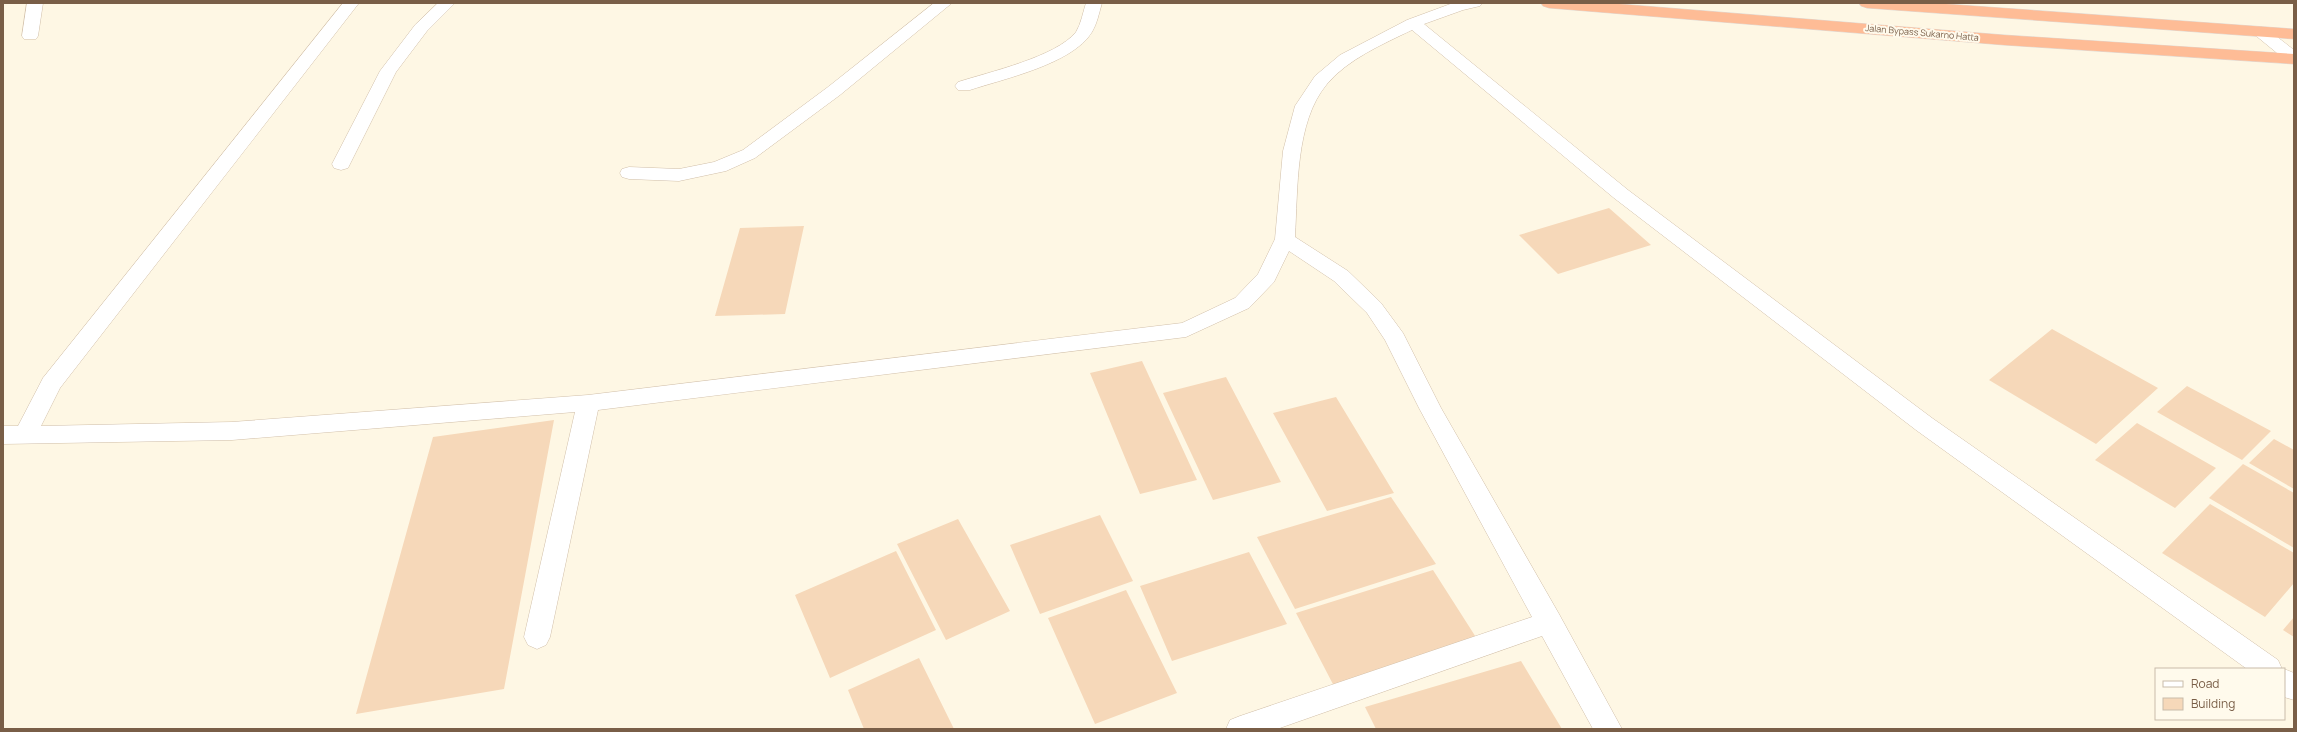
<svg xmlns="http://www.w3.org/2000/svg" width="2297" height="732" viewBox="0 0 2297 732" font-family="Manrope,sans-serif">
  <rect width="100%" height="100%" fill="#fef7e4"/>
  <!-- building -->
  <path fill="#f6d8b9" d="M1609,208L1651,245L1558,274L1519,235Z
    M804,226L785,314L715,316L740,228Z
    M2052,329L2158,388L2096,444L1989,380Z
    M1142,361L1197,480L1140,494L1090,373Z
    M1226,377L1281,482L1213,500L1163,393Z
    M2187,386L2271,431L2242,460L2157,412Z
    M1336,397L1394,493L1327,511L1273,413Z
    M554,420L504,689L356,714L433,437Z
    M2137,423L2216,468L2175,508L2095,460Z
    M2274,439L2294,450V489L2249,463Z
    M2243,464L2294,493V548L2209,498Z
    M1391,497L1436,564L1295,609L1257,537Z
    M2210,504L2294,553V583L2265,617L2162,553Z
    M1100,515L1133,581L1040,614L1010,545Z
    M958,519L1010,611L946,640L897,544Z
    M896,551L936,630L830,678L795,595Z
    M1249,552L1287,624L1172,661L1140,586Z
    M1433,570L1479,642L1336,690L1296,613Z
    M1126,590L1177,693L1095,724L1048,618Z
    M2294,617V637L2283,630Z
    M919,658L954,729H864L848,690Z
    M1521,661L1562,729H1376L1365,707Z"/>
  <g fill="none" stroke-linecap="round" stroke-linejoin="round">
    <!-- minor casing -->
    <g stroke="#d1bfa9" stroke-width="1">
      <path id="minor" d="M27,3H43L38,36L36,39H24L22,36Z
        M343,3H359L60,388L41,426L232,422L588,395L1182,323L1235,298L1258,274L1275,239L1283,151L1295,106L1315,76L1340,55L1407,20L1453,3H1482L1480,6L1463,10L1424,24L1628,190L1932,418L2278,660L2282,669H2247L1916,430L1614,198L1412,30C1383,44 1348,59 1327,84C1295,122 1298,189 1295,237L1348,271L1381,303L1403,333L1441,408L1559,614L1622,729H1593L1542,636L1277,729H1226L1230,720L1240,716L1532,617L1419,408L1385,340L1367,313L1334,281L1289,251L1274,282L1249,308L1186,337L598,410L550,637L546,645L537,649L528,645L524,637L575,412L232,440L3,444V426H18L43,378Z
        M438,3H455L427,31L396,72L348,168L341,170L334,168L332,164L380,71L415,25Z
        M934,3H952L840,95L755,158L726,171L679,181L629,179L622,177L620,173L622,169L629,167L679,169L714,162L743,150L828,87Z
        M1086,3H1102C1099,13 1097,24 1092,32C1073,64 1003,79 970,90H958L955,86L958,82C989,72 1056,57 1076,32C1081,24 1083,12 1086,3Z
        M2261,27L2267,29L2294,50V63L2288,62L2255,35L2253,32L2255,29Z
        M2284,669L2294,673V700L2284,697Z"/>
    </g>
    <!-- highway casing -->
    <g stroke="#dfd8d3" stroke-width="1">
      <path id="highway" d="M1541,3H1607L2004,35L2294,54V64L2004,45L1549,8L1543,6Z
        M1859,3H1932L2294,29V39L1867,8L1861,6Z"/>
    </g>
    <!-- minor -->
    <use href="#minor" fill="#fff" fill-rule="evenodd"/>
    <!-- highway -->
    <use href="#highway" fill="#febc96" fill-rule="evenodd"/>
  </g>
  <g text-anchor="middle" stroke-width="4" stroke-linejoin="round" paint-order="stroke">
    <!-- far-street labels -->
    <g font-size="9" fill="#795e47" stroke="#fffaec">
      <text transform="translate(1922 33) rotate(5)" y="3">Jalan Bypass Sukarno Hatta</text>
    </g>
  </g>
  <!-- border -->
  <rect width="2297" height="732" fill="none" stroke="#795e47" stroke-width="8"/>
  <!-- legend -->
  <rect x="2155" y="668" width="130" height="52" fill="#fffaec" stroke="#c9bcaa"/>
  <rect x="2163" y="681" width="20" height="6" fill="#ffffff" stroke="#c9bcaa"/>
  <text x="2191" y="688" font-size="12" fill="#795e47">Road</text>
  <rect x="2163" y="698" width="20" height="12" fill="#f6d8b9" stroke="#c9bcaa"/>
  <text x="2191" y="708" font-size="12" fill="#795e47">Building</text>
</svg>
